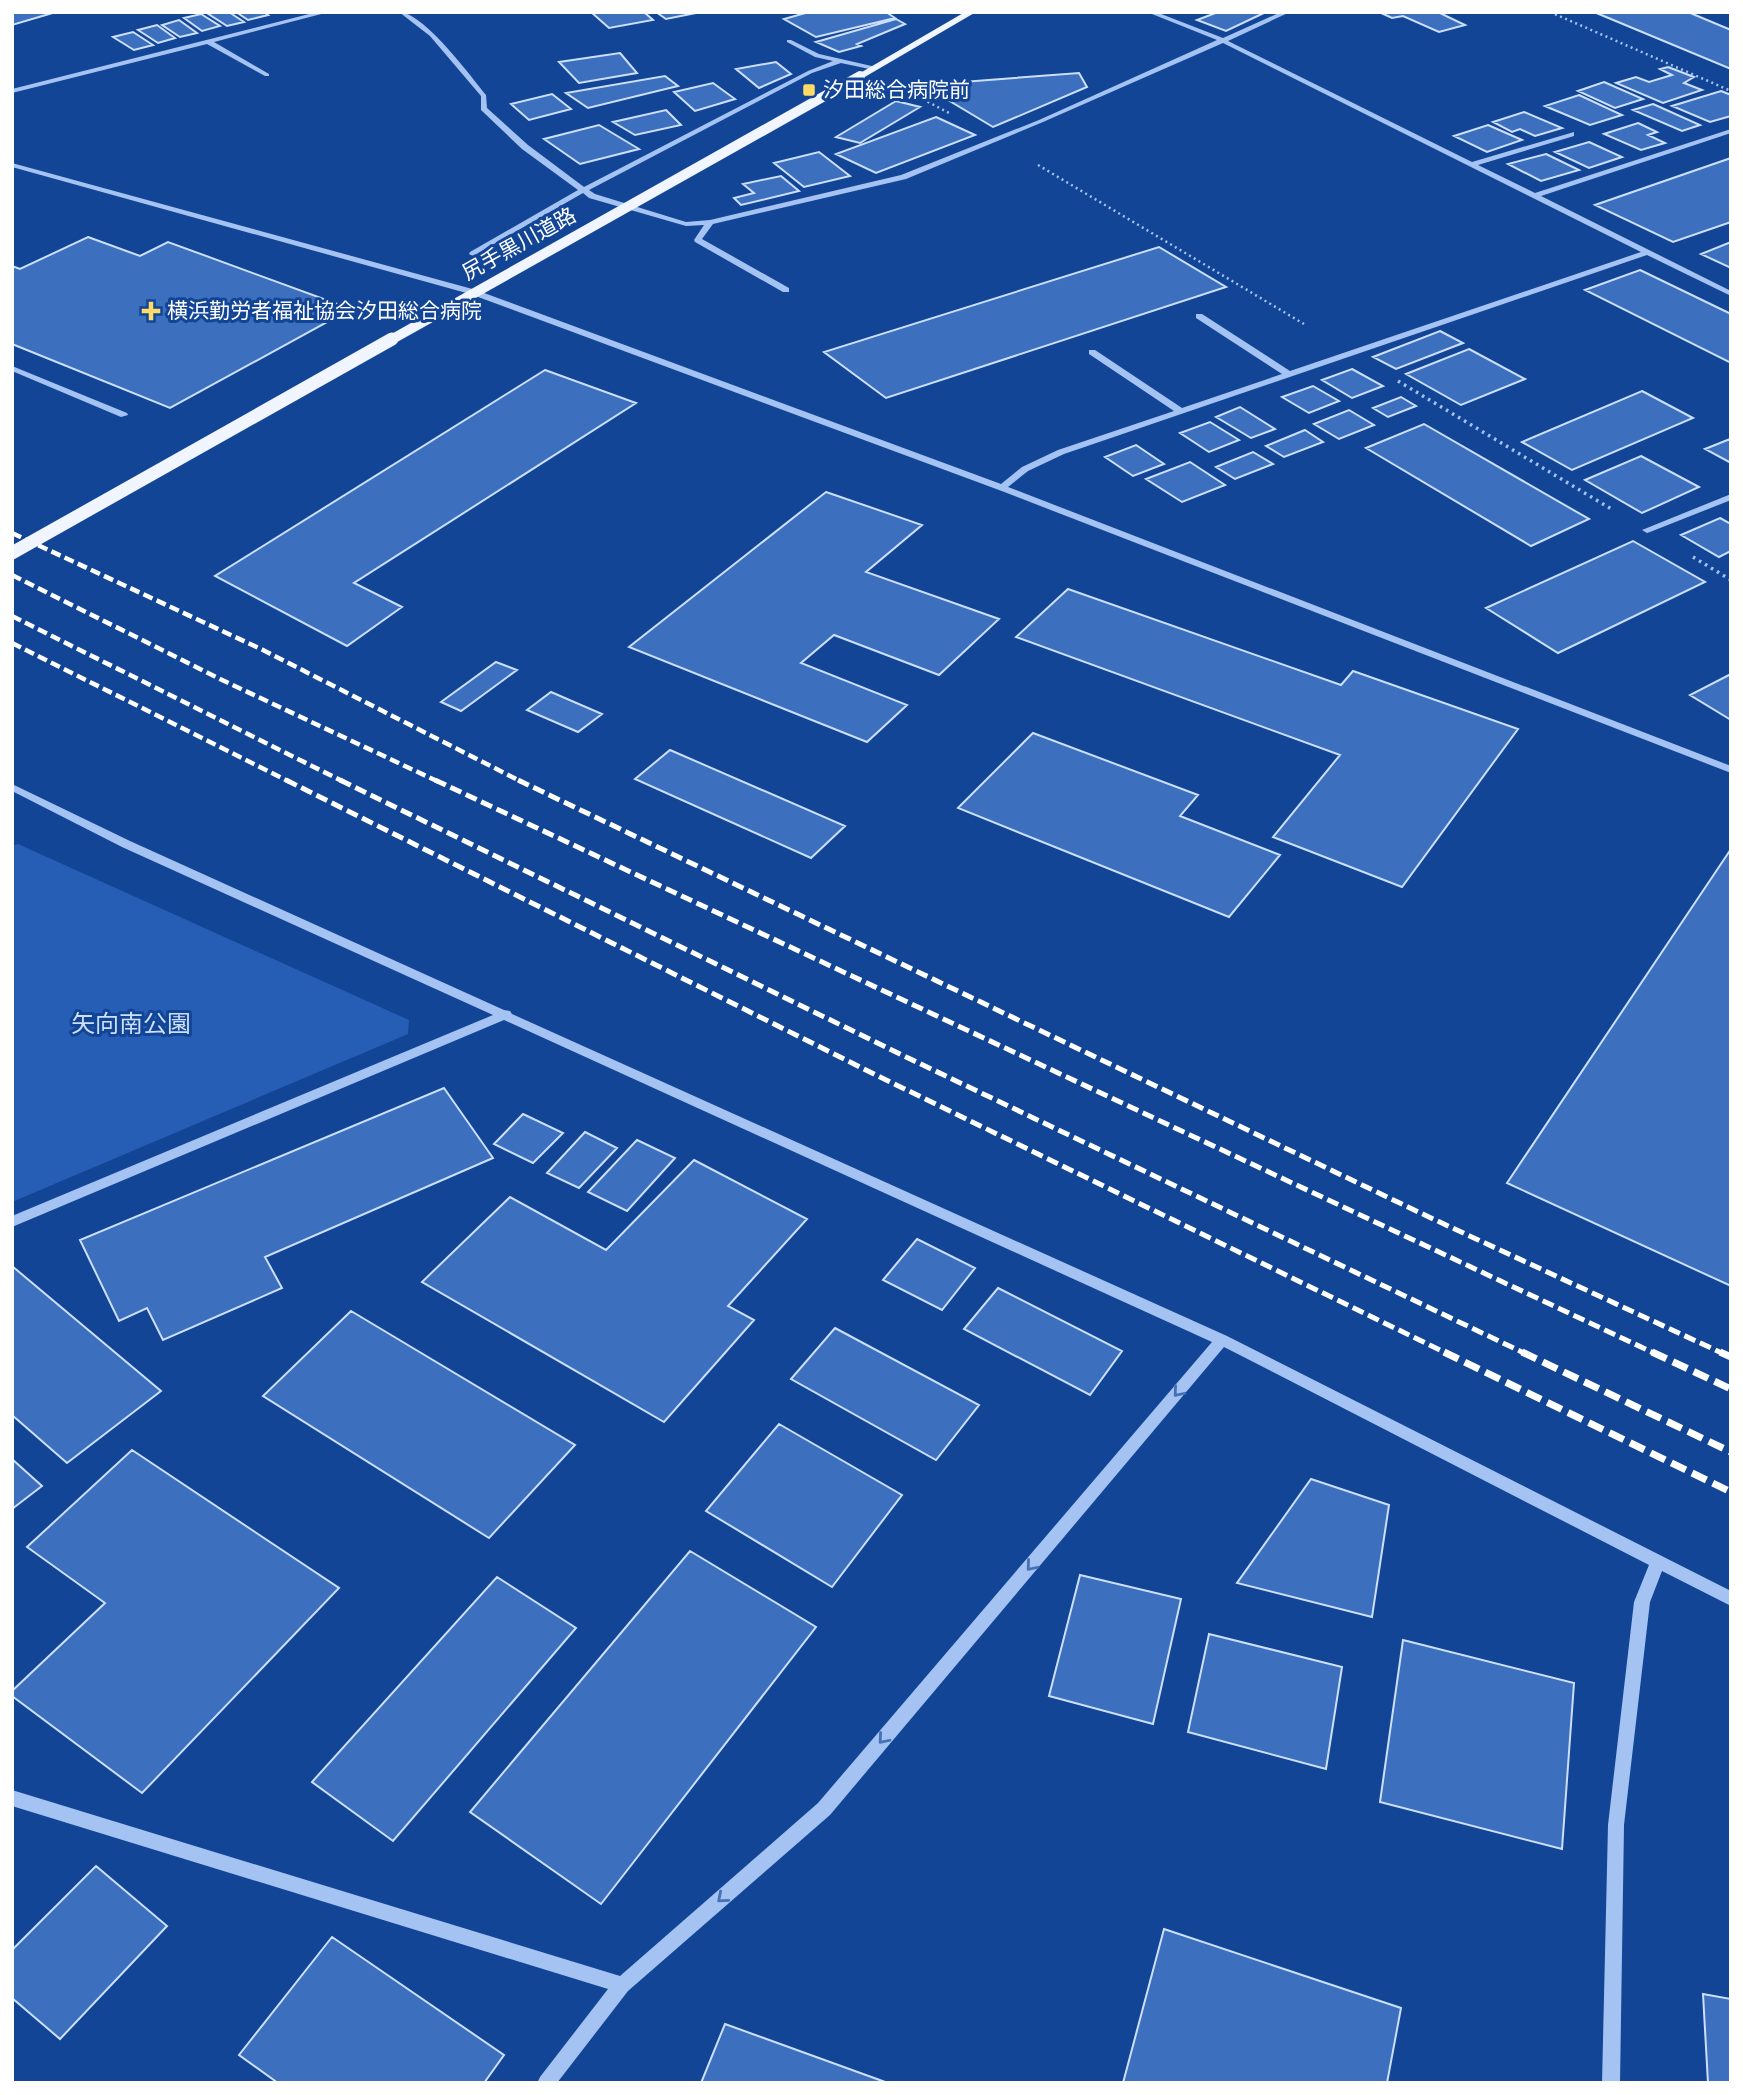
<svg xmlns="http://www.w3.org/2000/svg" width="1743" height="2095" viewBox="0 0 1743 2095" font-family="'DejaVu Sans','Noto Sans JP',sans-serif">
  <rect width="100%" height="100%" fill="#134596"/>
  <!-- green -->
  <path fill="#265eb5" d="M18,844L409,1020L408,1034L12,1202V846Z"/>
  <!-- building -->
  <path fill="#3c6fbe" stroke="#ccdffd" stroke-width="2" d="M12,12H56L12,25Z
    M229,12L244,22L227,26L207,13Z
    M236,12H263L268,15L248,20Z
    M591,12H644L653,20L609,28Z
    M656,12H701L666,19Z
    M809,12H886L895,18L816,37L784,19Z
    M1218,12H1266L1226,31L1197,20Z
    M1379,12L1440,13L1465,25L1439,32L1403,16L1392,18Z
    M1594,12H1688L1731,30V69Z
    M201,14L220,26L202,31L184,18Z
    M896,19L905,24L857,44L861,46L839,52L816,42Z
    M179,20L197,33L180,37L162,25Z
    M157,25L175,38L158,43L138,30Z
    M133,32L153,45L134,50L113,37Z
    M620,53L637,73L579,83L559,62Z
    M776,62L791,74L759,88L736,69Z
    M1668,67L1694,77L1684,83L1702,90L1663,103L1616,83L1636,77L1649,82L1672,75L1660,69Z
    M1079,73L1087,87L993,127L923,85Z
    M665,76L678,86L588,108L566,93Z
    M1604,82L1643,99L1615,108L1578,91Z
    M713,83L735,99L695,111L674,92Z
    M1721,91L1731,95V116L1710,122L1672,106Z
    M552,94L571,109L529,120L511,104Z
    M1579,95L1622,115L1590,125L1545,106Z
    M896,101L920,107L860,143L836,137Z
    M1653,104L1700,125L1682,131L1633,110Z
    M666,110L681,125L635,135L613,122Z
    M1524,112L1562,128L1535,136L1520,129L1512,132L1493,122Z
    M936,117L975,135L876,173L836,154Z
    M1638,123L1657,132L1648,135L1665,143L1641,150L1604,134Z
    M599,125L639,149L580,164L544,139Z
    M1488,125L1522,140L1487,152L1454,136Z
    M1589,142L1622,157L1589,168L1555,152Z
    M819,152L850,176L804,187L774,163Z
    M1546,154L1579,170L1541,181L1508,164Z
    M1731,158V222L1673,242L1595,205Z
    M781,176L799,191L741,205L734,198L754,193L743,184Z
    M88,237L140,256L168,242L351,309L170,408L12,344V266L20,269Z
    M1731,242V268L1701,254Z
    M1159,247L1226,287L886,398L824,352Z
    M1640,270L1731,314V363L1585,290Z
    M1440,331L1463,343L1396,369L1373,357Z
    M1469,349L1525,379L1461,405L1406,374Z
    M1352,369L1383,386L1352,398L1322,380Z
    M545,370L636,403L354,583L402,607L347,646L215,576Z
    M1313,386L1339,401L1309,413L1282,397Z
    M1642,391L1693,418L1572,470L1522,442Z
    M1401,397L1416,406L1388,417L1373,408Z
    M1240,407L1275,429L1251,438L1216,417Z
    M1349,410L1374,425L1339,439L1314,424Z
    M1210,422L1239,440L1209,452L1180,433Z
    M1424,424L1589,519L1531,546L1366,448Z
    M1305,430L1323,442L1284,457L1266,446Z
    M1730,439L1731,463L1705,449Z
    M1136,445L1164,464L1133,476L1105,457Z
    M1253,452L1273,464L1235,479L1216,467Z
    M1641,456L1699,487L1642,513L1585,480Z
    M1190,462L1225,485L1182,502L1146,479Z
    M826,492L922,525L866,572L999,619L939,675L834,635L801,663L907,705L867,742L629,647Z
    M1720,518L1731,524V551L1719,557L1681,535Z
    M1633,541L1705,582L1558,653L1486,608Z
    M1068,589L1341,685L1353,671L1518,729L1402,887L1273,837L1340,755L1016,637Z
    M496,662L517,670L461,711L441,702Z
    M1731,674V720L1690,695Z
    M551,692L602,714L578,732L527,710Z
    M1033,733L1198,795L1180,816L1280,855L1229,917L958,808Z
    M670,750L845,826L811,858L635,779Z
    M1731,849V1286L1507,1183Z
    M444,1088L493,1158L265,1257L282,1288L163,1340L147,1308L119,1321L80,1240Z
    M523,1114L563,1133L533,1163L494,1144Z
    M585,1132L617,1148L579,1188L547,1173Z
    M637,1140L675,1158L627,1211L588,1192Z
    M694,1160L807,1219L728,1306L754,1320L664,1422L422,1282L510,1197L606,1250Z
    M917,1239L975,1268L942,1310L883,1280Z
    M12,1266L161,1391L67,1463L12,1415Z
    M998,1288L1122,1351L1090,1395L964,1329Z
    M351,1311L575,1445L489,1538L263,1396Z
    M835,1328L979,1405L936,1460L791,1379Z
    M779,1424L902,1495L832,1587L706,1511Z
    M132,1450L339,1588L142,1793L12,1696V1691L105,1603L27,1547Z
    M12,1459L42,1486L12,1509Z
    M1311,1479L1389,1505L1372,1617L1237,1583Z
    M690,1551L816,1627L601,1904L470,1812Z
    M1080,1575L1181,1599L1153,1724L1049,1696Z
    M497,1577L576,1628L393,1841L312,1782Z
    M1209,1634L1342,1667L1326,1769L1188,1732Z
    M1403,1640L1574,1683L1562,1849L1380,1802Z
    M96,1866L167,1926L60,2039L12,1998V1950Z
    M1164,1929L1401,2008L1387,2083H1123Z
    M332,1937L504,2055L484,2083H278L239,2055Z
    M1703,1994L1731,1999V2083H1708Z
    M725,2024L888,2083H701Z"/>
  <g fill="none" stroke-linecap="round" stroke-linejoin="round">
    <!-- path-far1 -->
    <path stroke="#a4c3f2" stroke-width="2.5" stroke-dasharray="2 3.5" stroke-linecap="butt" d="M1550,12L1731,91
      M913,94L949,113
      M1038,165L1304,324"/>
    <!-- path -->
    <path stroke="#a4c3f2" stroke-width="3.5" stroke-dasharray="2.5 4.5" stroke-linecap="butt" d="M1398,381L1613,510
      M1693,557L1731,580"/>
    <!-- minor -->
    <path fill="#a4c3f2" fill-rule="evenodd" d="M317,12H329L214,42L269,74V76H265L207,44L12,93V89Z
      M399,12C423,12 470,75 486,95L487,108L528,145L584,187L808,71L833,61L815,57L787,42V40H791L819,54L876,67L877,68L874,70L841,63L812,73L589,190L595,194L686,222L710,220L901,175L1039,120L1217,40L1147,12H1156L1223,38L1281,12H1290L1228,41L1472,162L1574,132V136L1478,165L1535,193L1731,129V133L1541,196L1731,291V296L1647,255L1064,454L1028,471L1008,487L1731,766V773L999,490L470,294L12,167V163L476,290L1001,484L1022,467L1058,450L1174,411L1089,354V350H1095L1182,408L1282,374L1196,318V314H1202L1290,371L1641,252L1223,43L1043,122L906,179L713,224L702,239L789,288V292H783L695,242L694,240L704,225L686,226L589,198L583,193L473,256L469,254L470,252L578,190L522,149L481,110V96L430,36Z
      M12,366L127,413L128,415L121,417L12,371Z
      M1731,494V500L1650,532L1647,533L1642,530Z
      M12,784L130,841L504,1010L510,1011L512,1014L1227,1336L1731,1591V1606L1662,1571L1650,1602L1624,1825L1620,2083H1602L1608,1825L1634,1602L1649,1565L1224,1347L830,1815L628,1991L557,2083H537L540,2077L608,1989L12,1806V1790L620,1976L818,1803L1212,1342L504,1020L12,1227V1216L493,1015L122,847L12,791Z"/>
    <!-- major -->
    <path fill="#f0f5ff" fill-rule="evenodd" d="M965,12H976L863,78L855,76Z"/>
    <!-- rail-far2 -->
    <path stroke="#fff" stroke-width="4.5" stroke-dasharray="10 4.5" stroke-linecap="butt" d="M12,533L263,650L522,782
      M12,575L220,679L439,782
      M12,616L344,782
      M12,643L290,782"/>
    <!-- rail-far1 -->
    <path stroke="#fff" stroke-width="5" stroke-dasharray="12 5" stroke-linecap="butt" d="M286,780L874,1074L1448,1354
      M340,780L902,1055L1526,1354
      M435,780L1656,1354
      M518,780L1431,1218L1724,1354"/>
    <!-- rail -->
    <path stroke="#fff" stroke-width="7" stroke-dasharray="16 7" stroke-linecap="butt" d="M1444,1352L1731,1492
      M1522,1352L1731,1452
      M1652,1352L1731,1389
      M1720,1352L1731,1357"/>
    <!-- major-bridge-far1 -->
    <path stroke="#f0f5ff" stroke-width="10" d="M389,341L860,76"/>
    <!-- major-bridge -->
    <path stroke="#f0f5ff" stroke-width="13" d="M12,553L392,339"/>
  </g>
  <!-- one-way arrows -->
  <defs><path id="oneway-chevron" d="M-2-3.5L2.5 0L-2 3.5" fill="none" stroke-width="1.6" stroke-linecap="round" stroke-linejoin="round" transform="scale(1.75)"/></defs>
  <g stroke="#4671b6">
    <use href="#oneway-chevron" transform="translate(1178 1392) rotate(130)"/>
    <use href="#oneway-chevron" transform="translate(1031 1566) rotate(130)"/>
    <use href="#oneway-chevron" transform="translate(883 1739) rotate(130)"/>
    <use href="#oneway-chevron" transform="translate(722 1898) rotate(139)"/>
  </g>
  <!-- markers -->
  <g fill="#ffdc66" stroke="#134596" stroke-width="2.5">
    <rect x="802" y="83" width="14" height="14" rx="3.5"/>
    <path d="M147.5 300.5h7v7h7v7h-7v7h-7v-7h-7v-7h7z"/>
  </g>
  <g text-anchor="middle" stroke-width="6" stroke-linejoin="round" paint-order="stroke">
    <!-- far-poi labels -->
    <g font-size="21" fill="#fff" stroke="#134596" text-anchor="start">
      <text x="823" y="97">汐田総合病院前</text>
      <text x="167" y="318">横浜勤労者福祉協会汐田総合病院</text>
    </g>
    <!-- far-street labels -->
    <g font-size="21" fill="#fff" stroke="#134596">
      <text transform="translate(519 244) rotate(-29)" y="7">尻手黒川道路</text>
    </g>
    <!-- park labels -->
    <g font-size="24" fill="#ccdffd" stroke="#134596">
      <text x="131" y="1032">矢向南公園</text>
    </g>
  </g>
  <!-- border -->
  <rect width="1743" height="2095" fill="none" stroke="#ffffff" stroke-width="28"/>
</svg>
